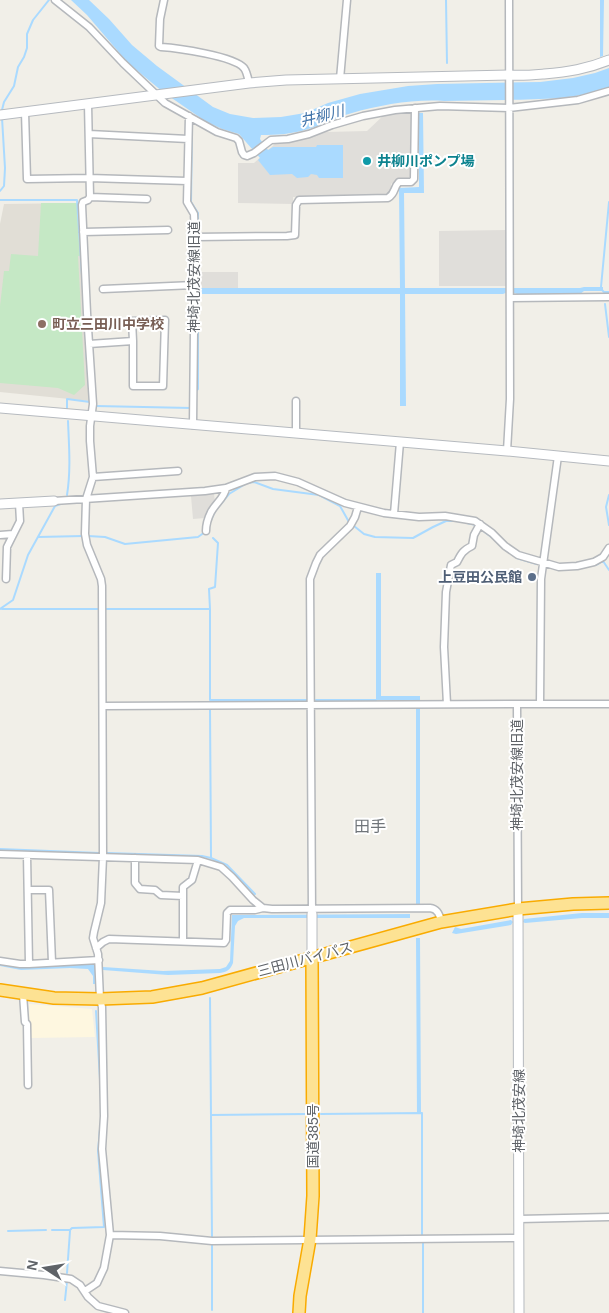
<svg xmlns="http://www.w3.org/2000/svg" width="609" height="1313" viewBox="0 0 609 1313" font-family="Arial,'Noto Sans JP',sans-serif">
  <rect width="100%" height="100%" fill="#f1efe8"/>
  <!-- commercial -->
  <path fill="#fef7e0" d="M29,1004L92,1009L95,1037L30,1038Z"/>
  <!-- industrial -->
  <path fill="#e0deda" d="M413,111V174L408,179L396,180L391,184V191L386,196L293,197V204L238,203V163H254L277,142H293L326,132L367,131L385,114Z
    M506,230V286H439V231Z
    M201,272H238V288H201Z
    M214,494L215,502L205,518L193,519L191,496Z"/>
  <!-- education -->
  <path fill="#e1ded6" d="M77,203L89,401L0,392V224L4,204Z"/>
  <!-- green -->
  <path fill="#c5e8c5" d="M41,203H77L80,256H78L85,385L74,395L58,388L0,383V306L4,271H9L11,254L38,256Z"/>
  <!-- water -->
  <path fill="#aadaff" d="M71,0H89L109,19L132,45L157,66L213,107L230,114L253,118L281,117L305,113L328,103L360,94L408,86L437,84L540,82L573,78L595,73L609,68V87C577,100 540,99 506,100C485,100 465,101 444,101C413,99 381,105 352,113C336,117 323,125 308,129C293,134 277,135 261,135L260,139L268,150L273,147H316L317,145H343V178H319L317,175L311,174L308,177L297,178L292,174L270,175L258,160L260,158L239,134L222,129L205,121L163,92L128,63L87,15Z
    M600,0H604L603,56L600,57Z
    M419,113H423L424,193H404L405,288H580L584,287H603V291H584L580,294H517C512,292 508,292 503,294H405L406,406H400V294H197V288H400L399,188L419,187Z
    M376,573H381V696H420V700H376Z
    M416,708H420V905H416Z
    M582,913H609V918H582L525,923L523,922L524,919Z
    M410,914V918H244L238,921L235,926L233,963C230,970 227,972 220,973L168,975L103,970V967L163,971L220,969L226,967L230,961L232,915Z
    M511,920L513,922L511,925L456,934L452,933L455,927L461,929Z
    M416,938H420L421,1114H417Z
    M0,963L20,967L96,964L97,984H93V976L88,969L70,968L21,970L0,966Z"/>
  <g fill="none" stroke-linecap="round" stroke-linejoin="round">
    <!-- stream -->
    <path stroke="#aadaff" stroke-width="2" d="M446,0L447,63
      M2,110L4,102L14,86L18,67L24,57L27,48V34L33,20L49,0
      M192,125L191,202L198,213V231
      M0,191L4,186L5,168L2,118
      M0,200H77L84,305
      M601,287L609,202
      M602,290L604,292H609
      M198,291V248
      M605,304L609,337
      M196,391L198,389V293
      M96,406L191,408
      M67,410V399L90,402L86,348
      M67,495C71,470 69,446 68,421
      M609,495L606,507L609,525
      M210,522L215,511L229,494L247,483L254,482L273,489L319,495L340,506L349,522L364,534L375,537L413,538L433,527L446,521H457
      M467,523L476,525
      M482,530L494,539
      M88,536L105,537L125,544L198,537L205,532
      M38,537L83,536
      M517,558L520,559L537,564
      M603,561L609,570
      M595,565L598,564L604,560
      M0,609L13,600L28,555L55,506L63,503
      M2,609H98
      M106,609H210V700H307
      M210,609L209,589L215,587L218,543L213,538
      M316,700H376
      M210,709L211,857
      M0,849L99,853
      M107,853L202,856L211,858L227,865L255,894
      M210,998L212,1237
      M96,1011L101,1096
      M321,1114L422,1113V1236
      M211,1115L306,1114
      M52,1230H70L72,1228L104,1227L98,1151L100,1129
      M8,1231L46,1230
      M423,1241V1313
      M212,1244V1310
      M67,1273L70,1231
      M65,1300L67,1281"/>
    <!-- street casing -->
    <g stroke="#b5b8bc" stroke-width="9">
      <path id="street" d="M55,0L89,27L123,63L165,103L217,132L236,138L239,141L242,152L244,155L247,156L254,153L271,140L288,139L309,134L332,125L363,116L395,110L440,106L509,108L578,100L609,91
        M164,0L160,19L159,46L161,47C177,48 234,56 244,68C247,72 248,78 249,83
        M340,79L347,0
        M25,112L27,179L89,178L187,181
        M189,116L187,202L194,214L195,237L193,425
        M89,134L188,139
        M90,197L147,199
        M83,232L168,230
        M195,237L287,236L295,235L296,205L299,200L388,198C396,193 393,188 399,182H411L414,179L415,108
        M103,289L194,285
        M510,298L609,297
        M89,344L133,341L132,321L165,320L163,386H133V341
        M296,433V401
        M507,451L510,399L509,0
        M93,477L178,471
        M54,501L205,491L226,488L255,477L275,476L298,482L345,503L384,513L419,517L445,516L475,521L492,533L505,546L518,555L559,567L577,566L594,562L603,557L609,548
        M394,514L400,442
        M206,531C206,524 208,518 211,512C216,503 225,497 226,488
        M0,535L13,534
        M6,579L7,547L20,521L19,503
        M447,704L444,647L446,592L451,565L457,562C461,554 463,550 472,546L474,535L480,524
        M517,704L518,909
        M540,704L541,579L558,456
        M103,706L517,704H609
        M0,854L198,860L221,867L232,877L253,900L263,908
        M27,855L29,964
        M135,858V883L140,889L155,890L161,895L183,896
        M28,890H49L52,962
        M312,914L310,579L316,563L320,555L350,526L355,517L358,507
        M183,941V887L192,880L198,860
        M96,948L103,942L109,939L224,943L226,940L227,913L230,910H255L263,908L272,909L430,908C438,909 440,915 441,922
        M0,961L20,964H29L99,960
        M23,994L25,1022L27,1024L28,1085
        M519,1219L609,1217
        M110,1235L160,1236L212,1241L519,1238
        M0,1271L44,1275L71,1279L80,1285L88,1297L98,1306L125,1313
        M85,1291L97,1283L104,1268L110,1235L102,1149L104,1116L102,1007L100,999L98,954L93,938L94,932L101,903L103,857L102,586L101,579L87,545L85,534L86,499L93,477L90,441V426L93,404L87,313L82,205L83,202L88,200L90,197L88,104"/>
    </g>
    <!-- secondary casing -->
    <g stroke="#b6babf" stroke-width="11">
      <path id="secondary" d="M0,115L249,83L286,80L509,75C521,76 532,75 544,74C568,72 587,69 609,60
        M0,408L507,451L609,461
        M0,504L54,501
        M518,909L519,1313
        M312,957V914"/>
    </g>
    <!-- highway casing -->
    <g stroke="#f9ab00" stroke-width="14">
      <path id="highway" d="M0,990L54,998L100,999L152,997L202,988L441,922L518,909L573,904L609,903
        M299,1313L300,1296L310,1239L313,1196L312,957"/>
    </g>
    <!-- street -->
    <use href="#street" stroke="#fff" stroke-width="6"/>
    <!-- secondary -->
    <use href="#secondary" stroke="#fff" stroke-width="9"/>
    <!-- highway -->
    <use href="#highway" stroke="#fde293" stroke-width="11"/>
  </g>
  <!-- markers -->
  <circle fill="#0f9aa8" stroke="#fff" stroke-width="2" cx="367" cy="161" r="5"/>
  <circle fill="#8d6e63" stroke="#fff" stroke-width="2" cx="42" cy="324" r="5"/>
  <circle fill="#5c6f8a" stroke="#fff" stroke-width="2" cx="532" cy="577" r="5"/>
  <g text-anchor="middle" stroke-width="4" stroke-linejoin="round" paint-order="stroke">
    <!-- culture labels -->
    <g font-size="14" font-weight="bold" fill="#0d838f" stroke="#fff" text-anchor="start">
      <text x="377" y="166">井柳川ポンプ場</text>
    </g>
    <!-- street labels -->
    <g font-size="14" fill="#5f6368" stroke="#fff">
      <text transform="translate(194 277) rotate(-90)" y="5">神埼北茂安線旧道</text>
      <text transform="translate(517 775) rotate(-90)" y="5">神埼北茂安線旧道</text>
      <text transform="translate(305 959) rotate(-15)" y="5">三田川バイパス</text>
      <text transform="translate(519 1111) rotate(-90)" y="5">神埼北茂安線</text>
      <text transform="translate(313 1136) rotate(-90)" y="5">国道385号</text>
    </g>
    <!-- education labels -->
    <g font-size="14" font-weight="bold" fill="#785e54" stroke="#fff" text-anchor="start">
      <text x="52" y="329">町立三田川中学校</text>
    </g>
    <!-- service labels -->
    <g font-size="14" font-weight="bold" fill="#4e5e75" stroke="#fff" text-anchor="end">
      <text x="522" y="582">上豆田公民館</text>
    </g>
    <!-- water labels -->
    <g font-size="15" font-style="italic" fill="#4174aa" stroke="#fff">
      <text transform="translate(322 116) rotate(-14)" y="5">井柳川</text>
    </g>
    <!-- quarter labels -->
    <g font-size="16" fill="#70757a" stroke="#fff">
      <text x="370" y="832">田手</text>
    </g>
  </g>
  <!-- north arrow -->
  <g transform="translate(45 1268) rotate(282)" stroke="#ffffff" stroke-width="4" paint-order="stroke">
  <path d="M0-4L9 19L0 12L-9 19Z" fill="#5f6368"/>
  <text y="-8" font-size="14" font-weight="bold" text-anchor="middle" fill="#5f6368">N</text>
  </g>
</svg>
